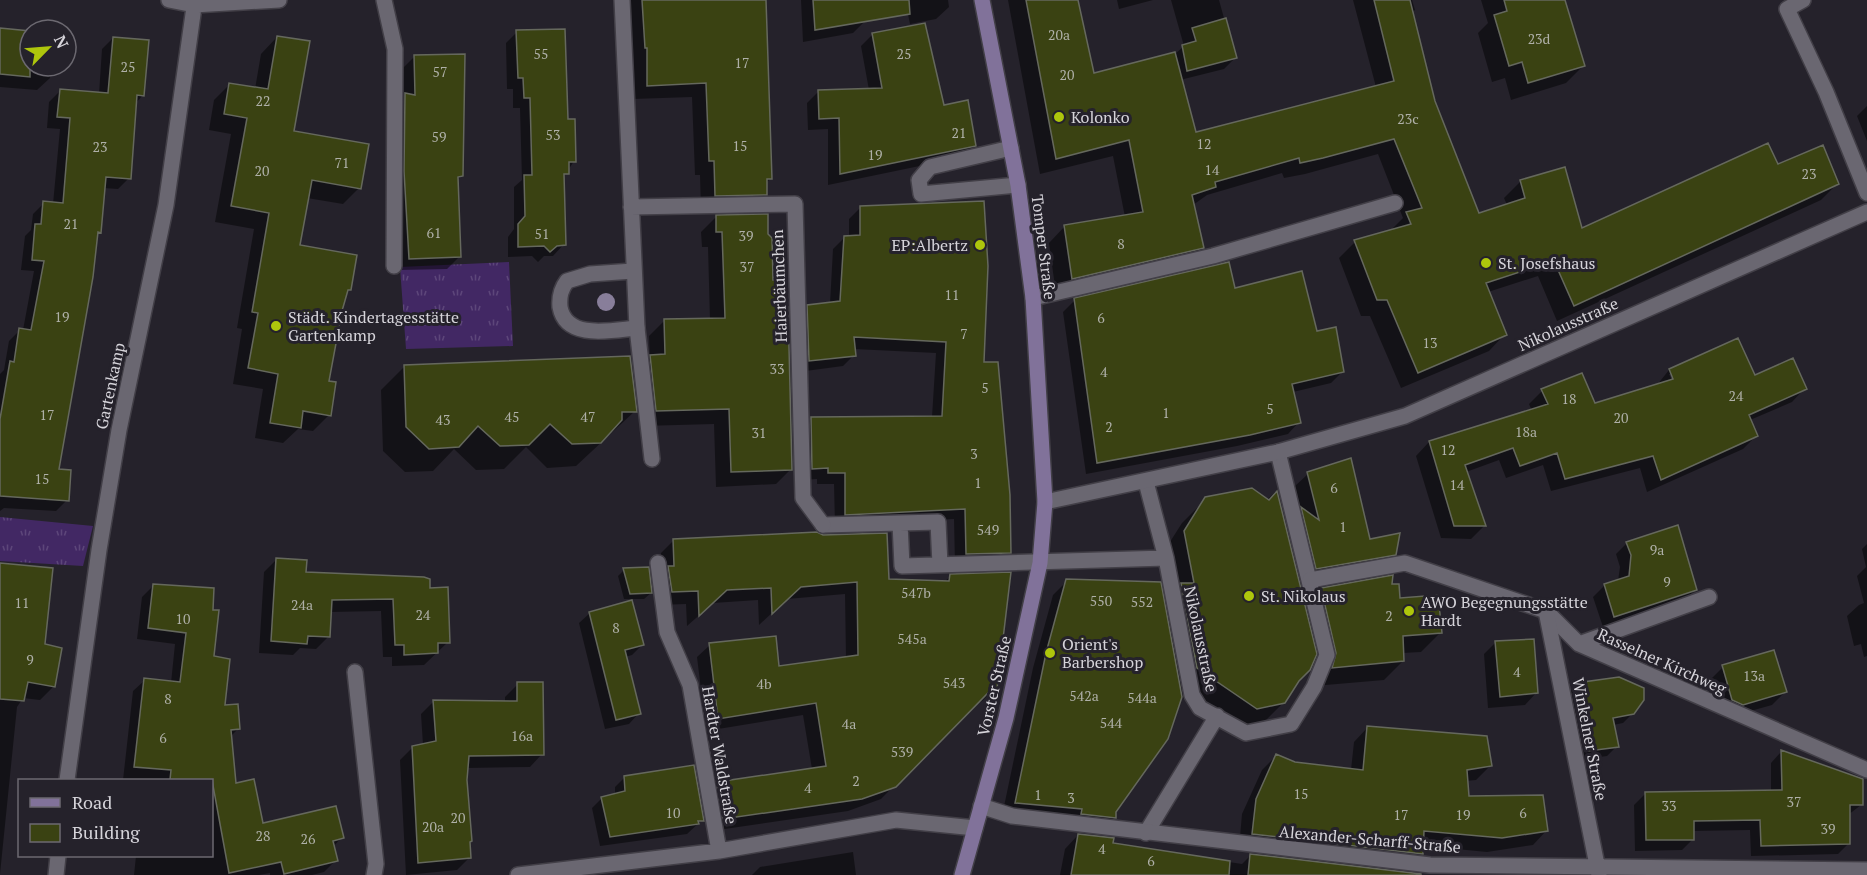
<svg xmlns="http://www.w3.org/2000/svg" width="1867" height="875" viewBox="0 0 1867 875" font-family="'PT Serif',serif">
  <defs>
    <pattern id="grass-tufts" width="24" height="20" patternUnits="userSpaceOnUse" patternTransform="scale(1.5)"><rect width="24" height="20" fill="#422864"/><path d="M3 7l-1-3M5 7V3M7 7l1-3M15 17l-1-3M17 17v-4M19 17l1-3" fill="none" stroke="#5d467a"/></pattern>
  </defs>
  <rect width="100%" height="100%" fill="#25222b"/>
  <!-- grass -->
  <path fill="url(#grass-tufts)" d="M509,262L513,346L406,349L400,267Z
    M0,517L93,526L83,566L0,561Z"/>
  <!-- shadow -->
  <path fill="#0007" fill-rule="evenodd" d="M627,0H765L771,178L766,183V194L751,209L701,210L700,175H695L692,97L633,99V61L631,62Z
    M801,0H863L865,21L853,33L803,42Z
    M905,0H948L949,7L936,19L910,24Z
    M1008,0H1077L1093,75L1174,55L1184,46L1171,0H1219L1235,58L1224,69L1180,80L1195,134L1376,87L1353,0H1412L1415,10L1411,13L1434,102L1478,215L1507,205L1504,198L1521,181L1581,230L1777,166L1837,184L1821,200L1557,321L1538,276L1488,292L1505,334L1489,351L1401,388L1370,316H1361L1339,258L1355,242L1391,230L1403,218L1378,154L1305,174L1284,178L1282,173L1207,195L1193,205L1203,248L1186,264L1056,294L1049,243L1065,226L1125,217L1113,156L1040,174Z
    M1117,0H1153L1119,9Z
    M1481,0H1564L1583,66L1566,83L1511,100L1505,78L1492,82L1478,33L1488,23Z
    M0,28L30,32V66H51L50,78L37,90L0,87Z
    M517,32L574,161L563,178L564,244L553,256H544L538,262L532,256L508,257V237L514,229V187L522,180L520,108H513V89H507L506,43Z
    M873,34L975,145L963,157L828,185V129L808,130L807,103L819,91L869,90L861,46Z
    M277,37L293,133L359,188L343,204L307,198L298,246L350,290L345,294L328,383L329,415L313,431L298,429L283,443L255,438L263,389L233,384L242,329L237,328L254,229L215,222L231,134L209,130L214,100L230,84L255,89L261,54Z
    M113,38L143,95L135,104L129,178L118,189L103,188L99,232L96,235L57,470L67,500L56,511L4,508L0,511V374L4,370L9,341L20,330H23L34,271L21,270L25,236L31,230L33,214L44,203L53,204L60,129L47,128L49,102L60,91L99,94L102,49Z
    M414,57L462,176L456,181L459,257L447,269L398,270L393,107L403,97L402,69Z
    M1867,106V141L1857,116Z
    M860,208L982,363L1010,552L998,564L955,565L954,519L835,525L834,484H817V479L801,480L800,430L811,419L932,417L936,353L854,349V355L843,366L798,372L797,318L808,306L830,304L833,249L844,238L849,237V219Z
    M716,217L771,282L791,469L776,484L716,487L714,424L642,426L635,372L650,358L649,336L664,321L710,320L708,247H702L701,232Z
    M1234,290L1316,333L1343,371L1331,383L1293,392L1299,422L1288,434L1237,446L1086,474L1063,312L1075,300Z
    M1738,340L1754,377L1805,388L1792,402L1750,420L1757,435L1743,449L1647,492L1640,468L1551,491L1543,465L1506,478L1499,460L1466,472L1484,526L1471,539L1441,538L1416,456L1429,442L1532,411L1529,404L1542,391L1594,405L1657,385L1669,370ZM1669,374H1672L1675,386Z
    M405,366L635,411L576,466L547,468L526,447L504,469L476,470L454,449L433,471L405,472L383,451L381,390Z
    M1308,474L1369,541L1395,554L1382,566L1304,580L1290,521L1301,510L1295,486Z
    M1275,492L1304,607L1322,589L1390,586L1399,599L1440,633L1421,652L1402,653L1403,661L1384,680L1314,686L1318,673L1314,656L1284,702L1260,726L1232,732L1181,697L1115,812L1114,818L1101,831L1002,816L1033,668L1053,595L1067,581L1163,603L1169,597L1161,556L1182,523L1206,499L1267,500Z
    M674,540L887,580L944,582L951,576L995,688L982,701L973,705L881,799L848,811L711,831L705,797L718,784L812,769L803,715L706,731L697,657L710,645L777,667L846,658L845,594L787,599L759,625L758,600L713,603L687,626L686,604L659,605L661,553Z
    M1627,543L1695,590L1684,601L1603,627L1593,597L1605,585L1618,581L1620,567L1616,554Z
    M1867,544V656L1864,657L1861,644L1854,646L1847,616L1859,605L1864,603L1857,576L1866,567L1862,549Z
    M276,560L305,573L429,590L448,642L424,665L392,666V657H383L381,611L330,612L328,637L316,649L300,648L293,655L259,653L264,572Z
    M0,564L43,646L54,686L40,700L23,698L17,707L0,874Z
    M624,570L651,593L644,599H624L618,576Z
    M154,585L212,658L223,707L238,729L230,737L234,785L262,825L342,837L333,847L336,860L324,872L312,875H270V873L259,875H134L136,856H212V780H123L133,691L145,680L171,683L175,644L137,639L142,597Z
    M590,613L642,645L632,655L625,657L639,713L629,724L605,729L579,623Z
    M1495,643L1536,693L1525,705L1488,708L1484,654Z
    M1723,667L1785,692L1772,705L1729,717L1720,713L1710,680Z
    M518,684L542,754L530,767L467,768L470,857L457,870L406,875L400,760L413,747L423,745L421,714L433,702H505V697Z
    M1577,684L1633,713L1623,723L1613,725L1617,746L1607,756L1579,760L1567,694Z
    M1368,727L1490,766L1476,780L1466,781L1468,798L1547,830L1533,845L1487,852L1415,845L1408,852L1349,847L1336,860L1239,848L1242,814L1262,770L1276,756L1294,764L1351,770L1354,742Z
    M1781,752L1861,805L1848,815L1849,843L1838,854L1751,856L1750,830L1693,831V839L1682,850L1635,851L1634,805L1645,794L1771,792V763Z
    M625,777L702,820L687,834L600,846L592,808L602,798L615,795V787Z
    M1078,835L1112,844L1242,864L1251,855L1348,875H1060L1065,849Z
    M853,852L856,875H752L760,867Z"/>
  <!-- building -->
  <path fill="#3a4212" stroke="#65685d" stroke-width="1.5" d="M642,0H766L772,179H767V195L715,196L714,161H709L706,83L647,86V48H645Z
    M813,0H909L910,14L815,30Z
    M1026,0H1078L1094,73L1175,52L1196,132L1394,81L1374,0H1410L1435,101L1479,213L1525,198L1520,180L1565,167L1582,228L1768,143L1778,164L1823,145L1839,184L1574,306L1554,261L1486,283L1507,335L1418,373L1387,300H1377L1354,240L1411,224L1406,212L1422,208L1394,139L1323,158L1300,163L1299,158L1215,182L1216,187L1192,195L1204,248L1072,279L1064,225L1143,212L1129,140L1056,159Z
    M1504,0H1565L1585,66L1528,83L1522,62L1509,66L1494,15L1507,11Z
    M1226,18L1237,58L1187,71L1182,45L1196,41L1192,28Z
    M925,23L944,105L968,100L976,146L840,174L839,118L819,119L818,90L882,88L872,33Z
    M0,28L30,31V77L0,74Z
    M565,29L568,119H575L576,162H569V174H564L566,245L557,246L550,252L544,246L518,247V224L525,216L524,175H532L530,98H524L523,78H518L516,30Z
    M277,36L310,41L294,131L369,144L361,189L312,180L300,245L357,255L351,290H348L342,311L329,381L336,382L331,416L303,411L301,428L270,423L278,374L248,368L258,313L252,312L269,213L231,206L247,118L224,114L229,83L268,89Z
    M113,37L149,40L144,96L137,95L131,179L106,177L101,233L98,232L93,277L59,469L71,470L69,501L0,496V419L10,361L14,362L19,328L31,330L44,261L32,260L35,224H41L43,201L63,203L70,118L57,117L60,89L108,93Z
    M465,54L463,176L458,177L461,257L409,259L404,171L405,93L415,95L414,55Z
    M984,201L988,266L984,362H998L1010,495L1011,553L966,554L965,509L845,515V473H828V468L812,469L811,417L942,416L946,342L854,337L856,356L809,361L807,305L840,301L844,236L860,235V206Z
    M768,214V234L772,238L773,280H776V293H783V308L788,307L792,470L731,472L729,409L656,411L650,355L665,354L664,319L725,318L722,232H716V215Z
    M1229,262L1235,288L1302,271L1317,331L1336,327L1344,372L1292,384L1301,423L1250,435L1097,463L1074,298Z
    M1738,338L1755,375L1793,358L1807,389L1749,415L1758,436L1661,480L1653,456L1565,479L1557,453L1520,466L1513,448L1465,465L1486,526H1454L1429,441L1548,404L1541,389L1582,373L1595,403L1673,379L1669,369Z
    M630,356L637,412H622V420L601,443L572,444L550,424L529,445L500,446L478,426L459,447L429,449L406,427L404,365Z
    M1351,458L1370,539L1400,533L1396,555L1316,569L1301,507L1319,520L1307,472Z
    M1252,488L1269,500L1277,491L1317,654L1310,670L1299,681L1285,703L1257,709L1197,668L1181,583H1194L1184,531L1205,497Z
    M1678,525L1697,590L1614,617L1604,584L1629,576L1631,555L1626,542Z
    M817,532L823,535L887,533L889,579L949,581L950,574L1011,572L997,689L988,693L896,787L862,799L723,819L717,782L826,766L816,703L718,719L709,643L776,636L779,666L858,655L857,582L801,587L772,614L771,588L727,590L699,616L698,591L672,592L668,566H674L673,539Z
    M276,558L307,560L306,572L424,577L430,579V588L448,587L450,643H438V653L404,655V645H395L393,599L332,600L330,637L308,636L307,644L271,641Z
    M0,563L53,568L45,644L62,648L55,687L28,682L24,701L0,699Z
    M649,567L652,593L630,594L623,568Z
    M1393,575L1392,584H1399L1400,598L1438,595L1442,633L1403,636L1404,661L1332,668L1336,653L1321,588Z
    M1066,579L1161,582L1182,697L1168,739L1116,812V818L1081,814L1082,809L1015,803L1046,653Z
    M153,584L214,588L213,610H219L214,656L230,659L225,705L238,704L240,729L231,730L236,783L254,779L263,823L336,806L344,838L333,841L338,861L284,874L281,862L229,873L212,780H170L171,770L134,767L144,678L180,682L186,633L148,628Z
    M632,600L644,645L625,650L641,714L616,720L589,612Z
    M1534,639L1538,693L1500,697L1495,641Z
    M1774,650L1787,692L1743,705L1732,700L1722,665Z
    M1619,677L1644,688V700L1634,714L1613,718L1619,747L1588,751L1576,683Z
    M517,682H543L544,755L469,756L467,780L472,841L470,842L471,858L418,863L412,746L436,741L433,700L517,701Z
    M1367,726L1487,736L1492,766L1467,770L1469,796L1543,795L1548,831L1502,838L1424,831L1423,854L1252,834L1256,799L1276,754L1295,762L1363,770Z
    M1781,750L1863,779V805H1850V844L1761,846L1760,820L1694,821V840H1646L1645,792L1782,790Z
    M694,765L704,821H698L699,824L610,837L601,797L625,791L624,776Z
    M1078,834L1114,838L1113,843L1230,861L1229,875H1071Z
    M1250,854L1421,874V875H1248Z"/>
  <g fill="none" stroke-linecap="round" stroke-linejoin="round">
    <!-- service casing -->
    <g stroke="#423f47" stroke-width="18">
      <path id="service" d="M1803,0L1787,9L1826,92L1867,193
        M1011,148L930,167L919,180L921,194L1018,185
        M633,271L590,274L567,281C561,289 559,296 560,307C566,341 613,330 637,328
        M1033,298L1213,256L1395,203
        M1146,482L1166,558L1192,695L1200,708L1246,733L1291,724L1314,687L1327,655L1278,452
        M900,523L902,566L1166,558
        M823,525L938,522L940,565
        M1546,611L1579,644L1867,770
        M1579,644L1709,597
        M1146,833L1217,716"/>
    </g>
    <!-- minor casing -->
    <g stroke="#423f47" stroke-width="18">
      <path id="minor" d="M169,0L194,5L279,0
        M384,0L395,49L394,266
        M622,0L637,328L652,459
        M631,207L795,204L803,498L823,525
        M1045,502L1278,452L1405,416L1867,212
        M658,563L667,632L690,685L719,851
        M1310,580L1405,563L1546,611L1599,875
        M355,672L376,864L374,875
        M67,780L99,550L119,430L166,205L195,0
        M981,806L1012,816L1430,865L1867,870
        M56,875L58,856
        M518,875L719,851L896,820L975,828"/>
    </g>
    <!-- secondary casing -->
    <g stroke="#423f47" stroke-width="18">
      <path id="secondary" d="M962,875L1006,718L1040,563L1045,502L1033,298L1018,185L982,0"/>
    </g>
    <!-- service -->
    <use href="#service" stroke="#6a6771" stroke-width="15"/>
    <!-- minor -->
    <use href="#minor" stroke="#6a6771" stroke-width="15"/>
    <!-- secondary -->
    <use href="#secondary" stroke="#81729a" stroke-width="15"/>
  </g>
  <!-- trees -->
  <circle fill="#887e9a" cx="606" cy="302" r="9"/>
  <!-- markers -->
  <g fill="#aec60c" stroke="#25222b" stroke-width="2">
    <circle cx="1059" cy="117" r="6"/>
    <circle cx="980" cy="245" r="6"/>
    <circle cx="1486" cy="263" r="6"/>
    <circle cx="276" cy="326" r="6"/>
    <circle cx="1249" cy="596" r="6"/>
    <circle cx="1409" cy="611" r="6"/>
    <circle cx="1050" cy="653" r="6"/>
  </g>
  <g text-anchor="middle" stroke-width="6" stroke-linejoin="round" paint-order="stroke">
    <!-- number labels -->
    <g font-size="14" fill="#afb0a8">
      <text x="1059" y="40">20a</text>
      <text x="1539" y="44">23d</text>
      <text x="541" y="59">55</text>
      <text x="904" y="59">25</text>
      <text x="742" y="68">17</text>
      <text x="128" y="72">25</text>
      <text x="440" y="77">57</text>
      <text x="1067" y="80">20</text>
      <text x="263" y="106">22</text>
      <text x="1408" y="124">23c</text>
      <text x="959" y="138">21</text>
      <text x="553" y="140">53</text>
      <text x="439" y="142">59</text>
      <text x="1204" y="149">12</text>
      <text x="740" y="151">15</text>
      <text x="100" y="152">23</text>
      <text x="875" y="160">19</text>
      <text x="342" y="168">71</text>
      <text x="1212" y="175">14</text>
      <text x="262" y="176">20</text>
      <text x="1809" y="179">23</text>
      <text x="71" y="229">21</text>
      <text x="434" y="238">61</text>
      <text x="542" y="239">51</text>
      <text x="746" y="241">39</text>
      <text x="1121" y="249">8</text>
      <text x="747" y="272">37</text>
      <text x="952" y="300">11</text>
      <text x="62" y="322">19</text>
      <text x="1101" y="323">6</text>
      <text x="964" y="339">7</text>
      <text x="1430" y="348">13</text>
      <text x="777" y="374">33</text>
      <text x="1104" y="377">4</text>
      <text x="985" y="393">5</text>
      <text x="1736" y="401">24</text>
      <text x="1569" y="404">18</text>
      <text x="1270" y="414">5</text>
      <text x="1166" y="418">1</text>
      <text x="47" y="420">17</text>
      <text x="512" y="422">45</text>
      <text x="588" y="422">47</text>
      <text x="1621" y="423">20</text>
      <text x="443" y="425">43</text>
      <text x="1109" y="432">2</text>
      <text x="1526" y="437">18a</text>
      <text x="759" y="438">31</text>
      <text x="1448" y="455">12</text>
      <text x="974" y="459">3</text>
      <text x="42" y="484">15</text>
      <text x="978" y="488">1</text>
      <text x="1457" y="490">14</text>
      <text x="1334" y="493">6</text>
      <text x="1343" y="532">1</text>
      <text x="988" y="535">549</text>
      <text x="1657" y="555">9a</text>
      <text x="1667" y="587">9</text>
      <text x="916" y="598">547b</text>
      <text x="1101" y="606">550</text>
      <text x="1142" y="607">552</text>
      <text x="22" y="608">11</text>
      <text x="302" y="610">24a</text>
      <text x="423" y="620">24</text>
      <text x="1389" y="621">2</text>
      <text x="183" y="624">10</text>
      <text x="616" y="633">8</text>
      <text x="912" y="644">545a</text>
      <text x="30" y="665">9</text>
      <text x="1517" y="677">4</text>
      <text x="1754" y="681">13a</text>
      <text x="954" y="688">543</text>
      <text x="764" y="689">4b</text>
      <text x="1084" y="701">542a</text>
      <text x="1142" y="703">544a</text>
      <text x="168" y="704">8</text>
      <text x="1111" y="728">544</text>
      <text x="849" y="729">4a</text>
      <text x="522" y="741">16a</text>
      <text x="163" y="743">6</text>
      <text x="902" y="757">539</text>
      <text x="856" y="786">2</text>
      <text x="808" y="793">4</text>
      <text x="1301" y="799">15</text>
      <text x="1038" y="800">1</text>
      <text x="1071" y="803">3</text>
      <text x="1794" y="807">37</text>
      <text x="1669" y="811">33</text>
      <text x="673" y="818">10</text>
      <text x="1523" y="818">6</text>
      <text x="1401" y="820">17</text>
      <text x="1463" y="820">19</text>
      <text x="458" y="823">20</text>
      <text x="433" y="832">20a</text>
      <text x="1828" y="834">39</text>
      <text x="263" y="841">28</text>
      <text x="308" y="844">26</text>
      <text x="1102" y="854">4</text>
      <text x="1151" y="866">6</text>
    </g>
    <!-- poi labels -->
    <g font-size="16" fill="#d6d4da" stroke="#25222b" text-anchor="start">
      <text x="1071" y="123">Kolonko</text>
      <text x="968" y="251" text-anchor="end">EP:Albertz</text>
      <text x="1498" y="269">St. Josefshaus</text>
      <text x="288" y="323">Städt. Kindertagesstätte<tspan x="288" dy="18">Gartenkamp</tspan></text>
      <text x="1261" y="602">St. Nikolaus</text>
      <text x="1421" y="608">AWO Begegnungsstätte<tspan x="1421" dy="18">Hardt</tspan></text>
      <text x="1062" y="650">Orient's<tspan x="1062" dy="18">Barbershop</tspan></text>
    </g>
    <!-- street labels -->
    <g font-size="16" fill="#d6d4da" stroke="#25222b">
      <text transform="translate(1044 247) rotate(83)" y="6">Tomper Straße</text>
      <text transform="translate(779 286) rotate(-92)" y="6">Haierbäumchen</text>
      <text transform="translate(1568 324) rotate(-24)" y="6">Nikolausstraße</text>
      <text transform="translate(110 386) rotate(-78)" y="6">Gartenkamp</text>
      <text transform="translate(1201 639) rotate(78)" y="6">Nikolausstraße</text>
      <text transform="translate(1662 661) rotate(24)" y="6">Rasselner Kirchweg</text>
      <text transform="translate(994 686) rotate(-77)" y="6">Vorster Straße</text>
      <text transform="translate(1590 739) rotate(79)" y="6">Winkelner Straße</text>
      <text transform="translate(720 755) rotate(80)" y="6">Hardter Waldstraße</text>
      <text transform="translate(1370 839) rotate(5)" y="6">Alexander-Scharff-Straße</text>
    </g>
  </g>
  <!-- legend -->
  <rect x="18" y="779" width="195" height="78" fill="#25222b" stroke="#6c6971" stroke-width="1.5"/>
  <rect x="30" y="798" width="30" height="9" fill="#81729a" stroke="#6c6971" stroke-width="1.5"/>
  <text x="72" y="809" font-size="18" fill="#d6d4da">Road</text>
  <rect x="30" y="824" width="30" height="18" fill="#3a4212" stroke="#6c6971" stroke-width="1.5"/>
  <text x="72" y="839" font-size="18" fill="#d6d4da">Building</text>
  <!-- north arrow -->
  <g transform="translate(48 48) rotate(65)"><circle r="28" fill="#25222b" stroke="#6c6971" stroke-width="1.5"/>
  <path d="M0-4.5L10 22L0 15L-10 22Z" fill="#aec60c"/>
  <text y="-9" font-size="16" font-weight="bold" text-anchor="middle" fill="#d6d4da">N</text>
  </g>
</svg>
